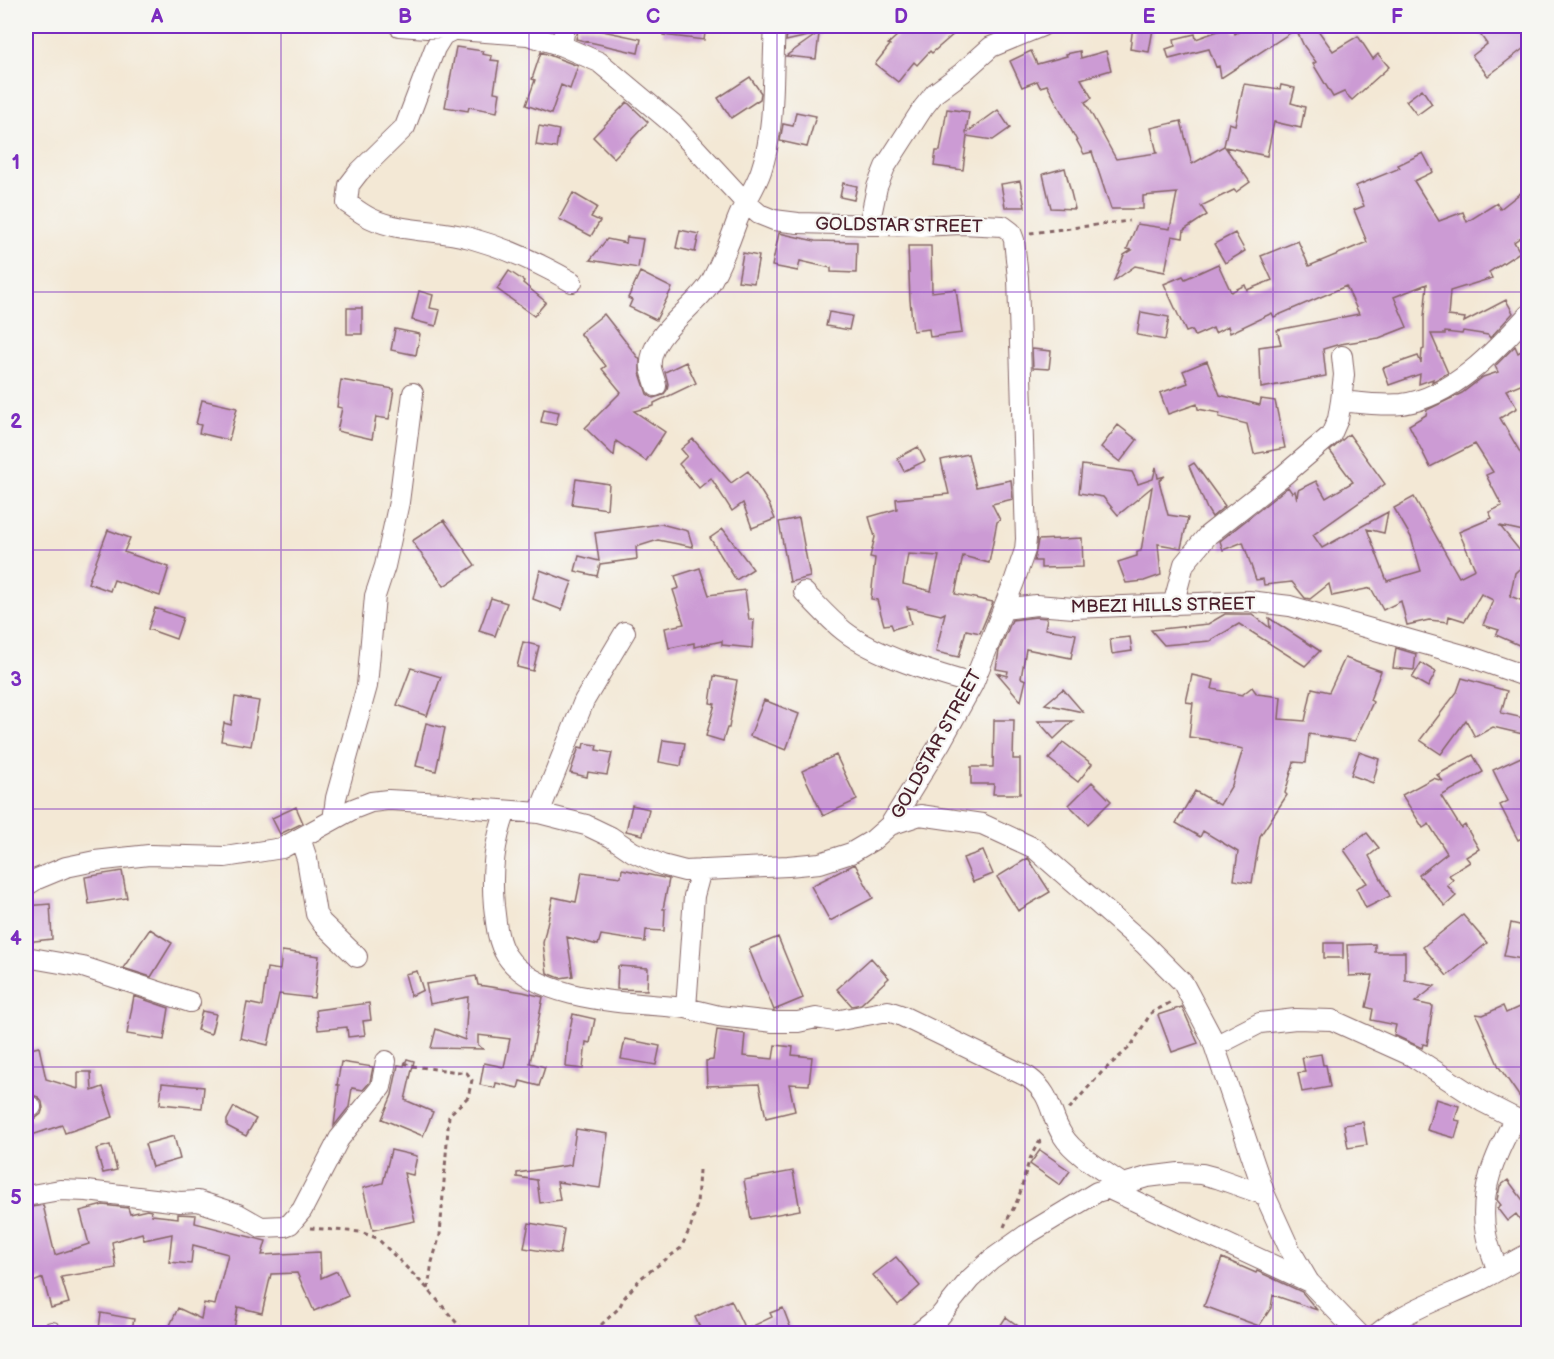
<svg xmlns="http://www.w3.org/2000/svg" width="1554" height="1359" viewBox="0 0 1554 1359" font-family="'Balsamiq Sans',sans-serif">
  <rect width="100%" height="100%" fill="#f6f6f2"/>
  <filter id="ink" filterUnits="userSpaceOnUse"><feTurbulence type="fractalNoise" baseFrequency=".0167" numOctaves="2"/><feDisplacementMap in="SourceGraphic" scale="12" xChannelSelector="R" yChannelSelector="G"/><feConvolveMatrix kernelMatrix="1 2 1 2 8 2 1 2 1" color-interpolation-filters="sRGB"/></filter>
  <filter id="wash" filterUnits="userSpaceOnUse"><feTurbulence type="fractalNoise" baseFrequency=".008" numOctaves="4" result="noise"/><feDisplacementMap in="SourceGraphic" scale="24" xChannelSelector="R" yChannelSelector="G"/><feGaussianBlur stdDeviation="1.35" result="paint"/><feColorMatrix in="noise" values="0 0 0 0 0 0 0 0 0 0 0 0 0 0 0 0 0 1.4 0 .05"/><feComposite in="paint" operator="in"/></filter>
  <g filter="url(#wash)">
    <rect width="100%" height="100%" fill="#f3e8d5"/>
    <g id="blocks">
      <!-- building -->
      <path fill="#cc9bd4" fill-rule="evenodd" d="M579,26L641,39L638,53L576,39Z
        M663,26H706L704,40L663,35Z
        M788,26H829L830,32L819,34L816,59L786,56L817,34L786,41Z
        M908,26H963L932,53L930,51L917,65L914,62L898,82L875,64L890,45L888,44Z
        M1133,26L1153,29L1149,52L1130,49Z
        M1232,26L1235,34L1248,26H1315L1333,51L1358,36L1373,59L1378,54L1389,67L1352,100L1344,92L1333,97L1313,64L1316,62L1304,46L1296,29L1221,78L1219,66L1216,67L1209,49L1169,59L1166,49L1175,46L1174,39L1195,34L1196,39Z
        M1474,26H1528V45L1488,76L1472,56L1487,44Z
        M456,47L483,51L482,54L492,56L491,60L499,61L494,92L500,93L497,112L469,107L468,111L445,107Z
        M1031,51L1037,64L1067,56L1066,54L1080,51L1081,58L1106,51L1111,70L1081,79L1092,98L1085,102L1116,159L1157,153L1151,128L1181,121L1192,164L1224,146L1229,123L1235,125L1244,84L1280,89L1281,85L1295,88L1291,103L1305,107L1301,128L1274,122L1267,156L1225,147L1250,182L1236,192L1234,190L1201,206L1207,215L1184,230L1183,238L1172,236L1165,272L1135,266L1114,281L1124,255L1132,250L1127,249L1137,224L1170,229L1177,193L1143,196V209H1111L1092,152L1084,154L1047,85L1040,87L1037,81L1022,87L1010,61Z
        M541,52L578,66L570,89L561,85L551,114L526,105L535,80L532,79Z
        M750,77L761,93L760,99L731,118L718,98Z
        M1422,89L1432,104L1417,115L1406,101Z
        M627,102L648,122L614,158L593,137Z
        M947,109L969,112L966,133L998,110L1010,128L993,140L967,136L963,170L934,166L936,151H940Z
        M796,112L816,116L807,147L780,141L783,124L793,126Z
        M539,126L559,130L556,148L536,145Z
        M1423,153L1433,172L1414,181L1439,221L1463,212L1467,222L1497,203L1500,209L1528,187V232L1514,242L1520,252L1489,272L1492,278L1450,291L1448,316L1465,318L1464,322L1506,300L1513,313L1490,338L1488,335L1463,331L1462,334L1445,332V334H1431L1448,373L1432,382L1433,379L1419,384L1420,374L1389,385L1383,368L1418,356L1421,363L1422,350L1424,349V317L1427,284L1394,297L1407,327L1379,338L1340,344L1323,349L1326,376L1261,388L1259,347L1281,344L1277,330L1359,314L1346,286L1274,317L1272,313L1230,333L1228,326L1215,333L1213,328L1195,336L1192,330L1186,332L1164,284L1183,276L1185,279L1218,264L1231,292L1245,285L1247,290L1272,280L1261,256L1298,241L1309,266L1367,242L1354,210L1364,206L1356,186L1400,168L1398,165Z
        M1065,168L1075,209L1051,208L1043,174Z
        M1020,181L1025,207H1005L1001,184Z
        M843,183L857,186L854,200L840,197Z
        M573,193L597,207L591,217L600,221L591,236L559,219Z
        M680,230L699,234L695,252L676,248Z
        M779,233L815,241L857,242L856,273L831,272V268L800,261L798,271L772,266Z
        M1235,233L1245,251L1225,263L1214,244Z
        M627,237L643,239L638,268L590,260L607,239L626,243Z
        M908,246H931L932,292L956,289L962,333L930,337L929,329L913,331L910,300Z
        M743,253L759,256L754,283L738,281Z
        M509,271L524,281L523,283L546,302L534,316L497,289Z
        M640,272L672,288L656,320L629,307L632,300L628,298Z
        M419,291L433,295L430,308L440,310L436,326L412,320Z
        M347,308H362V334H347Z
        M829,312L852,316L849,330L826,326Z
        M1141,312L1169,317L1165,340L1137,335Z
        M604,314L640,360V373L647,394L653,398L663,395L667,390L668,384L665,372L686,362L696,383L654,403V406L634,411L665,432L646,461L616,441L614,456L585,428L621,392L602,369L606,366L580,333Z
        M395,329L420,334L416,355L391,350Z
        M1515,346L1518,353L1528,347V381L1506,390L1517,408L1500,418L1527,464L1524,466L1528,480V532L1500,526L1528,561L1515,573L1510,596L1528,603V649L1496,635L1499,630L1483,625L1493,600L1481,594L1465,621L1449,616L1448,622L1429,620L1407,625L1401,601L1383,610L1371,588L1332,596L1329,584L1310,599L1305,598L1292,582L1264,585L1263,579L1256,580L1243,542L1223,550L1220,541L1288,487L1292,493L1295,491L1297,499L1298,490L1316,481L1326,498L1353,482L1330,451L1349,434L1385,484L1313,535L1322,548L1388,512L1384,533L1367,529L1387,581L1421,571L1411,537L1394,508L1414,497L1459,577L1475,569L1459,532L1492,518L1489,512L1502,506L1486,475L1493,472L1475,444L1430,467L1409,425L1426,415L1427,410L1462,393L1483,377L1498,372L1495,366Z
        M1032,349L1051,351L1049,369L1033,368Z
        M1207,361L1220,395L1260,405L1261,399L1275,401L1285,448L1254,454L1247,424L1219,417L1220,413L1198,409L1197,404L1168,414L1160,393L1188,383L1183,371Z
        M341,380L394,389L389,419L376,417L372,439L337,431L342,408L337,407Z
        M202,400L237,408L229,440L199,433L201,425L196,424Z
        M544,409L559,412L556,425L541,422Z
        M1118,425L1137,440L1120,462L1101,447Z
        M693,439L731,483L748,471L769,504L775,519L752,528L743,503L732,511L711,478L699,488L679,464L687,456L681,449Z
        M918,447L925,461L904,471L897,458Z
        M968,454L976,487L1011,480L1013,499L992,504L1000,520L997,522L989,563L963,556L955,594L993,602L980,633L966,630L959,657L936,652L945,613L941,615L907,607L911,624L893,629L891,624L884,625L877,600L871,599L875,558L870,557L875,537L869,517L897,509L896,499L949,494L941,460ZM908,554L939,556L931,591L903,584Z
        M1194,463L1225,506L1212,517L1207,509L1189,466Z
        M1082,465L1132,472L1138,484L1153,479L1156,467L1158,478L1165,476L1159,481L1168,515L1188,518L1181,548L1158,544L1161,575L1144,581L1126,583L1118,562L1137,556V552L1141,551L1152,487L1118,515L1103,497L1079,493Z
        M576,479L609,484L607,509L572,504Z
        M799,518L810,577L790,582L779,522Z
        M444,520L475,565L444,586L412,541Z
        M661,524L688,531L693,547L658,540L636,547L637,559L600,564L597,576L575,571L579,556L599,561L595,533Z
        M723,529L753,569L736,580L710,538Z
        M108,530L130,538L124,552L169,567L160,596L114,580L110,591L88,583Z
        M1082,538L1083,567L1041,568V561H1034L1038,540Z
        M700,568L709,595L745,590L749,620H754L752,648L722,645V641L694,647V643L669,648L665,628L684,624L673,590L679,588L675,576Z
        M540,570L572,582L562,610L533,599Z
        M491,598L507,603L495,636L479,631Z
        M155,608L183,618L176,639L148,629Z
        M1225,614H1252L1270,628L1269,618L1320,651L1305,666L1239,624L1210,641L1164,645L1151,630L1208,624Z
        M1036,617L1047,618L1045,629L1076,634L1071,658L1026,649L1021,678L1026,680L1021,701L997,673L1007,676L1008,671L996,669L999,651L1012,620Z
        M1130,637L1132,651L1112,654L1110,639Z
        M523,642L539,646L533,671L517,667Z
        M1396,648L1416,654L1414,670L1393,668Z
        M1345,658L1381,671L1370,700L1373,702L1355,741L1309,734L1306,763L1294,762L1285,793L1287,795L1260,836L1252,883L1234,880L1238,852L1203,831L1200,837L1176,823L1195,791L1220,805L1232,785L1243,749L1210,741V740L1189,737L1193,703L1186,702L1192,675L1214,680L1212,689L1242,695L1252,687L1257,694L1281,697L1279,719L1305,721L1312,688L1329,692Z
        M1421,663L1436,672L1428,687L1412,678Z
        M411,668L441,677L427,716L397,705Z
        M714,676L737,680L729,728H727L723,741L706,736L715,704L710,703Z
        M1462,678L1507,691L1501,713L1528,719L1527,735L1493,727L1475,737L1466,720L1441,754L1420,740L1457,692Z
        M1063,689L1083,712L1045,704Z
        M235,697L259,701L251,746L221,741L224,723L231,725Z
        M764,700L799,714L786,750L750,736Z
        M994,720H1014L1013,759H1020V794H993L994,784H971V767H993Z
        M1038,721H1073L1054,739Z
        M426,723L445,728L436,771L416,766Z
        M663,740L685,743L681,766L659,762Z
        M1063,742L1092,764L1078,782L1049,759Z
        M584,743L597,745L596,750L612,753L607,775L588,772L587,777L570,773L579,747L583,748Z
        M1359,752L1379,759L1373,783L1351,775Z
        M836,755L857,800L823,816L802,771Z
        M1473,755L1483,772L1441,796L1461,828L1465,825L1479,849L1466,857L1470,862L1449,875L1453,880L1447,885L1456,896L1445,906L1419,875L1447,853L1429,824L1423,828L1402,795L1433,778L1443,781L1437,775Z
        M1521,757L1528,772V835L1518,840L1500,805L1508,801L1493,770Z
        M1092,782L1111,801L1088,824L1069,805Z
        M632,805L649,809L643,835L626,831Z
        M296,807L303,823L280,834L272,818Z
        M1367,833L1379,848L1369,856L1390,896L1366,908L1356,888L1367,883L1344,850Z
        M983,851L993,874L973,882L963,858Z
        M1028,858L1050,892L1018,911L997,877Z
        M855,864L873,898L830,921L811,886Z
        M622,869L669,879L663,909H665L664,931L646,930L645,942L601,935L598,945L567,937L573,976L560,978L547,973L543,943L553,897L576,902L582,872L621,877Z
        M122,871L127,898L89,904L85,877Z
        M50,904L52,939L26,942V906Z
        M1463,915L1487,943L1447,976L1423,947Z
        M1511,923L1528,927V960L1504,956Z
        M150,929L172,943L151,977L123,968Z
        M778,937L803,998L774,1010L749,949Z
        M1324,943H1343V958H1324Z
        M1375,944V952H1405V980L1435,986L1415,1002L1433,1006L1427,1045L1423,1044L1422,1048L1394,1035L1396,1025L1371,1020L1373,1009L1366,1007L1373,975L1349,976L1347,945Z
        M282,951L319,956L314,998L279,994L268,1045L240,1038L247,1003L262,1006L267,968L280,970Z
        M871,958L889,978L861,1004L852,1006L837,989Z
        M618,966L648,968L647,990L617,989Z
        M417,971L423,990L411,996L405,974Z
        M476,976L478,985L523,992L543,997L530,1063L545,1067L539,1086L520,1081L518,1088L496,1083L495,1088L480,1085L484,1063L504,1067L510,1039L478,1035V1045L483,1049L431,1048L436,1029L465,1040L468,997L430,1004L426,984Z
        M134,996L169,1008L164,1040L127,1034Z
        M369,1003L371,1020L363,1021L365,1035L348,1037L347,1027L318,1030L316,1010Z
        M1528,1003V1109L1499,1067L1476,1014L1483,1015L1503,1006L1506,1013Z
        M1182,1007L1198,1043L1172,1052L1158,1015Z
        M202,1011L216,1014L211,1034L197,1030Z
        M573,1014L595,1019L590,1043L586,1042L583,1069L566,1067L568,1038Z
        M717,1030L745,1034L743,1056L773,1059L775,1045L793,1047L792,1055L812,1057L809,1085L789,1084L795,1111L766,1118L759,1084L707,1086L706,1061L713,1060Z
        M625,1039L660,1046L656,1065L621,1059Z
        M39,1047L46,1079L78,1089V1072H91L92,1091L103,1087L113,1117L65,1133L62,1125L26,1137V1121L36,1118L41,1114L43,1108L42,1102L38,1097L32,1095L26,1096V1076H29L26,1050Z
        M1321,1054L1323,1065H1326L1330,1087L1302,1092L1298,1073L1305,1072L1302,1057Z
        M407,1059L414,1061L405,1100L433,1112L423,1136L382,1119L392,1095L398,1065L404,1066Z
        M341,1062L373,1067L370,1082L363,1090L352,1088L349,1107L334,1126L339,1085H337Z
        M162,1083L204,1087L202,1108L160,1104Z
        M1436,1099L1459,1106L1455,1120L1460,1121L1455,1138L1427,1130Z
        M234,1107L256,1119L246,1136L227,1126V1120Z
        M1363,1122L1367,1145L1348,1148L1344,1125Z
        M576,1129L608,1134L600,1188L557,1182L560,1200L540,1203L537,1180L517,1177V1173L571,1165Z
        M174,1136L180,1159L152,1167L145,1144Z
        M110,1145L117,1170L103,1173L96,1149Z
        M391,1150L417,1156L413,1175L404,1173L415,1221L373,1230L363,1188L383,1183Z
        M1040,1150L1070,1171L1060,1185L1030,1164Z
        M793,1171L800,1210L751,1219L744,1180Z
        M1508,1180L1528,1207V1231L1516,1214L1507,1221L1497,1208L1501,1205L1497,1200L1500,1186Z
        M43,1205L55,1255L89,1244L80,1211L103,1205L128,1208L130,1214L147,1210L151,1211L152,1215L178,1218V1214L196,1215L195,1223L266,1241L262,1255L320,1252L321,1278L337,1271L348,1296L314,1311L297,1273L271,1274L262,1313L238,1307L233,1334H166L178,1308L201,1319L204,1303L215,1305L228,1254L193,1245L191,1264L169,1262L172,1234L144,1240L142,1233L112,1242L116,1268L61,1277L69,1303L51,1308L43,1278L26,1285V1208Z
        M529,1223L564,1229L560,1254L524,1248Z
        M896,1257L920,1286L898,1305L873,1275Z
        M1222,1258L1256,1273L1257,1271L1302,1292L1317,1310L1273,1295L1271,1308L1259,1326L1204,1306Z
        M731,1300L744,1327L731,1334H703L695,1317Z
        M783,1308L793,1334H736L772,1317L770,1313Z
        M101,1313L134,1319L131,1334L99,1329Z
        M1006,1317L1029,1334H995Z"/>
    </g>
  </g>
  <g filter="url(#ink)">
    <use href="#blocks" fill-opacity="0" stroke="#856566" stroke-width="1.5"/>
    <g fill="none" stroke-linecap="round" stroke-linejoin="round">
      <!-- street casing -->
      <g stroke="#856566" stroke-width="22">
        <path id="street" d="M453,30L443,35L435,48L405,127L359,172L349,185L347,203C354,208 362,214 370,218C401,233 438,229 470,238C506,248 541,264 572,282
          M562,46L565,26
          M869,225L877,187L885,167L923,108L935,93L962,73L991,47L1042,26
          M656,386C655,380 652,374 651,368C647,334 698,307 712,280C722,261 730,241 737,221C743,204 755,189 761,171C776,128 772,71 775,26
          M1341,401C1361,403 1382,406 1402,404C1453,397 1495,351 1528,315
          M804,592C817,605 829,619 844,631C876,656 934,673 973,684
          M1173,605L1184,564L1208,535L1284,475L1331,435L1338,419L1341,401L1344,375L1342,356
          M1004,609L1036,605L1074,608L1249,601L1290,606L1474,658L1528,677
          M506,811C494,843 491,872 494,906C496,922 497,941 506,955C538,1004 634,1002 686,1008
          M539,813L584,701L625,632
          M333,820L336,798L367,686L375,596L385,566L399,502L413,393
          M890,825L920,815L982,824L1034,848L1144,944L1183,983L1211,1036L1265,1195L1289,1248L1309,1282L1359,1334
          M300,838L307,859L316,914L322,923L357,957
          M701,870L694,896L686,1008L719,1016L773,1022H798L816,1018L835,1021L888,1011L900,1015L1028,1077C1054,1096 1048,1113 1063,1136C1074,1154 1104,1171 1121,1183
          M26,886L37,879L66,867L95,861L149,855L225,857L282,848L353,809L371,802L388,800L442,803L474,808L539,813L586,825L611,837L633,852L662,865L685,871L788,866L820,863L851,853L873,840L890,825L941,742L973,684L1014,582L1025,550L1026,539L1018,278L1014,240L1011,232L1003,226L961,224L921,226L798,223L774,220L759,214L746,203L673,124L599,62L562,46L528,35L399,26
          M26,957L83,967L190,1002
          M1215,1046L1260,1023L1296,1019L1332,1020L1412,1056L1483,1102L1528,1125
          M26,1109L31,1107
          M1107,1188L1309,1282
          M26,1196L60,1190L87,1191L180,1202L198,1201L238,1214L261,1227L285,1226L290,1224L302,1210L339,1139L381,1087L386,1061
          M1497,1270C1494,1258 1488,1246 1486,1234C1478,1192 1496,1154 1515,1118
          M52,1334V1332
          M917,1334L940,1316L970,1279L991,1260L1026,1235L1097,1192L1147,1177L1179,1173L1202,1174L1217,1178L1265,1195
          M1377,1334C1404,1311 1443,1298 1475,1283C1493,1274 1510,1263 1528,1254"/>
      </g>
      <!-- path -->
      <path stroke="#856566" stroke-width="3" stroke-dasharray="4.5 4.5" stroke-linecap="butt" d="M1030,233L1129,221
        M404,1063L412,1066L467,1073L472,1080L468,1097L449,1115L440,1235L432,1262L428,1289
        M1069,1109L1102,1072L1131,1046L1151,1013L1173,1001
        M1004,1227C1008,1217 1015,1207 1019,1196C1026,1176 1027,1155 1043,1138
        M310,1228L360,1232L377,1238L428,1289L466,1334
        M601,1325L619,1308L624,1298L641,1278L681,1248L691,1226L697,1204L699,1170"/>
      <!-- street -->
      <use href="#street" stroke="#fff" stroke-width="20"/>
    </g>
  </g>
  <!-- grid -->
  <path fill="none" stroke="#7b2cbf" stroke-width="1.5" stroke-opacity="0.55" d="M281,26V1334M529,26V1334M777,26V1334M1025,26V1334M1273,26V1334M26,292H1528M26,550H1528M26,809H1528M26,1067H1528"/>
  <g text-anchor="middle" stroke-width="4.5" stroke-linejoin="round" paint-order="stroke">
    <!-- street labels -->
    <g font-size="18" fill="#4a1f2b" stroke="#f6f6f2">
      <text transform="translate(899 225) rotate(1)" y="6">GOLDSTAR STREET</text>
      <text transform="translate(1163 605) rotate(-1)" y="6">MBEZI HILLS STREET</text>
      <text transform="translate(936 744) rotate(-61)" y="6">GOLDSTAR STREET</text>
    </g>
  </g>
  <!-- margin -->
  <rect width="1554" height="1359" fill="none" stroke="#f6f6f2" stroke-width="66"/>
  <rect x="33" y="33" width="1488" height="1293" fill="none" stroke="#7b2cbf" stroke-width="2"/>
  <g font-size="20" text-anchor="middle" font-weight="bold" fill="#7b2cbf">
    <text x="157" y="23">A</text>
    <text x="405" y="23">B</text>
    <text x="653" y="23">C</text>
    <text x="901" y="23">D</text>
    <text x="1149" y="23">E</text>
    <text x="1397" y="23">F</text>
    <text x="16" y="169">1</text>
    <text x="16" y="428">2</text>
    <text x="16" y="686">3</text>
    <text x="16" y="945">4</text>
    <text x="16" y="1204">5</text>
  </g>
</svg>
